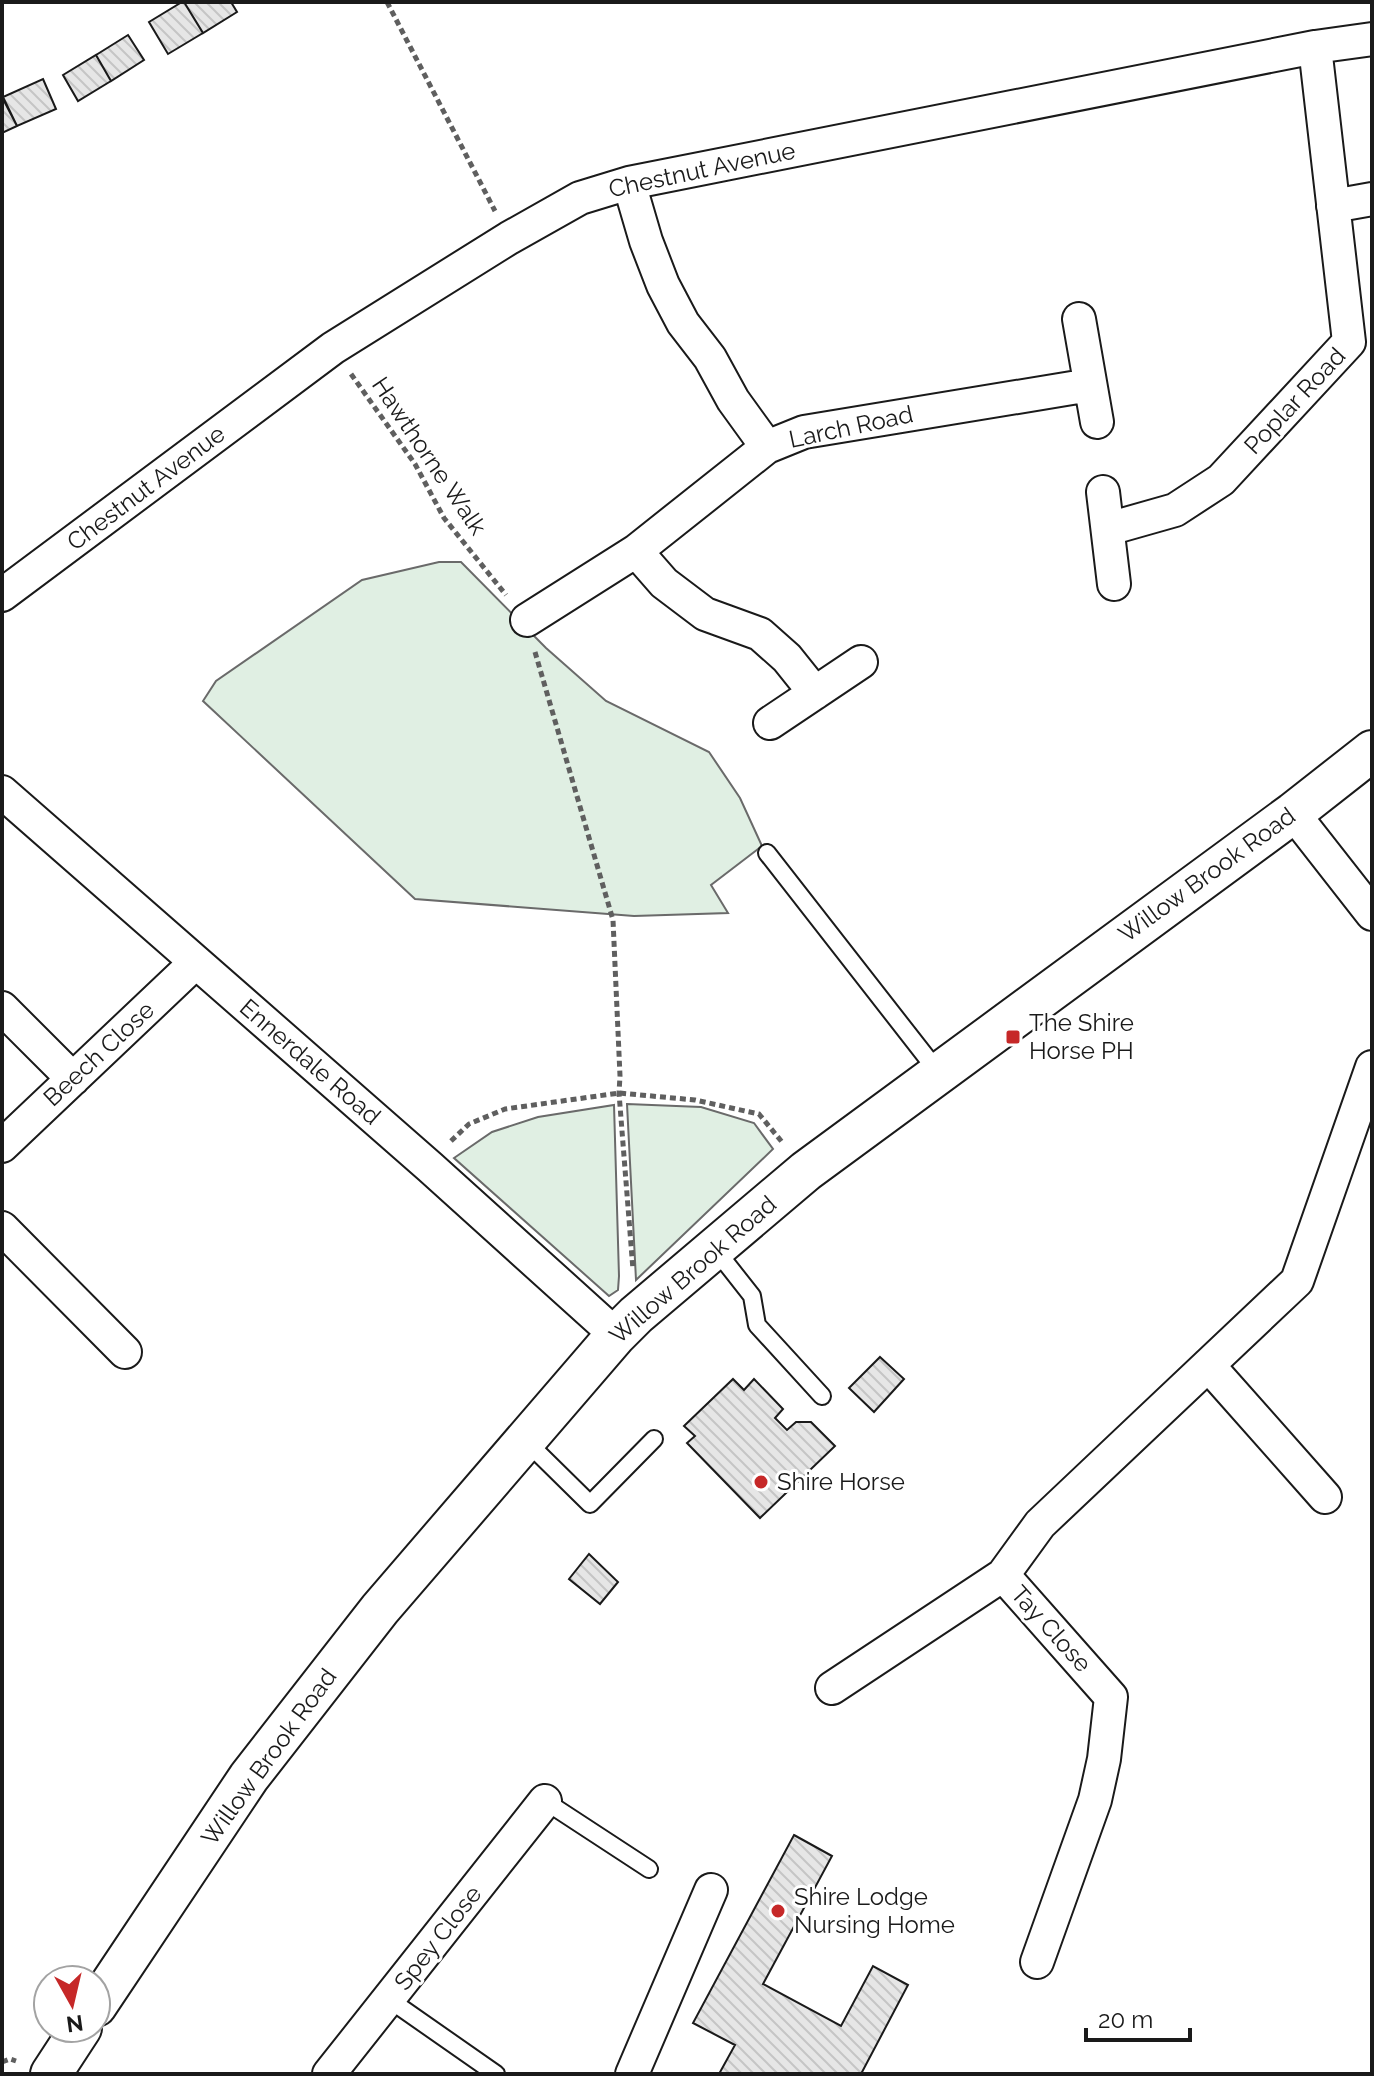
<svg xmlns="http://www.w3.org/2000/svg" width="1374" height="2076" viewBox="0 0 1374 2076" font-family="Raleway,sans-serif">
  <defs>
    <pattern id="building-back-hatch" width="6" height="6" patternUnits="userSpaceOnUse" patternTransform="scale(2)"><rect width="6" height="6" fill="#e6e6e6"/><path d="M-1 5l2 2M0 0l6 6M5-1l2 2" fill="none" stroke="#c5c5c5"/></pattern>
  </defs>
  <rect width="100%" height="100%" fill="#fff"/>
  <!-- green -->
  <path fill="#e0efe3" stroke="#6a6a6a" stroke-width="2" d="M439,562H461L546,648L606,701L709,752L740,798L762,846L711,885L728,913L634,916L415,899L203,701L216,681L362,580Z
    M627,1104L701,1107L754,1123L773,1149L636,1280Z
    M614,1105L619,1276L618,1290L609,1296L454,1158L492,1132L538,1117Z"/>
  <!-- building -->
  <path fill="url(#building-back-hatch)" stroke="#1a1a1a" stroke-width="2" d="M182,2H184L203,33L168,54L149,22Z
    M184,2H231L237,12L203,33Z
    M128,35L144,60L111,81L96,55Z
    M96,55L111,81L78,101L63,75Z
    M43,79L56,109L17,126L3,97Z
    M2,97L17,126L2,133Z
    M880,1357L904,1379L874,1412L849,1388Z
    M733,1379L744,1390L754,1379L783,1409L775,1418L787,1430L796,1422H811L835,1446L760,1518L687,1443L695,1436L684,1426Z
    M589,1554L618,1582L600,1604L569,1579Z
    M794,1835L832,1856L763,1984L841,2026L873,1966L908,1985L861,2074H719L735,2045L693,2023Z"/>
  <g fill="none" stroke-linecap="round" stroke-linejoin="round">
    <!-- service casing -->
    <g stroke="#1a1a1a" stroke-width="20">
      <path id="service" d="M767,853L938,1072
        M715,1249L752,1296L757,1325L822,1396
        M526,1441L590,1504L654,1439
        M545,1801L649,1869
        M390,2000L496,2074"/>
    </g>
    <!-- minor casing -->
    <g stroke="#1a1a1a" stroke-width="36">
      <path id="minor" d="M629,183L646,241L663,285L683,323L710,358L733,400L767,447L804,432L1090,385
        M1333,206L1372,199
        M1079,319L1097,422
        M767,447L636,551L664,583L705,614L760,634L787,658L815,693
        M1103,492L1114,584
        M1108,529L1175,510L1221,480L1349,342L1315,47
        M2,595L333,348L509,238L580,198L629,183L1315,47L1372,39
        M527,620L636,551
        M770,723L861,662
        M2,792L430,1167L616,1335
        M1293,813L1372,914
        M2,1008L73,1079
        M2,1146L196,962
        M2,1228L125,1352
        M1208,1365L1325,1497
        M832,1688L1003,1575
        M1037,1962L1095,1800L1104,1759L1111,1697L1003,1575L1040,1524L1297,1281L1372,1067
        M329,2074L545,1801
        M632,2074L711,1890"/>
    </g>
    <!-- tertiary casing -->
    <g stroke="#1a1a1a" stroke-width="44">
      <path id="tertiary" d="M96,2006L249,1777L380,1609L616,1335L636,1315L806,1171L1293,813L1372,751
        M51,2074L81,2028"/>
    </g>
    <!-- path -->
    <path stroke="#5f5f5f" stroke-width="5" stroke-dasharray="6 4" stroke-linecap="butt" d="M387,2L495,211
      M351,374L415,464L444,518L506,595
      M535,652L613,920L620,1076L619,1093L633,1270
      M451,1141L469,1124L505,1109L619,1093L695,1100L759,1114L782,1142
      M2,2062L10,2059L16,2061"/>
    <!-- service -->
    <use href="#service" stroke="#fff" stroke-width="16"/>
    <!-- minor -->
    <use href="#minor" stroke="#fff" stroke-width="32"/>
    <!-- tertiary -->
    <use href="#tertiary" stroke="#fff" stroke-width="40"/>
  </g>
  <!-- markers -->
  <g fill="#c62828" stroke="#fff" stroke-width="3">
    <rect x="1005" y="1029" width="16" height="16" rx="4"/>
    <circle cx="761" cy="1482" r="8"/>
    <circle cx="778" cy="1911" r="8"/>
  </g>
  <g text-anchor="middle" stroke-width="6" stroke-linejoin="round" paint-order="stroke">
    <!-- street labels -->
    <g font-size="24" fill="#1a1a1a" stroke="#fff">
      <text transform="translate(702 170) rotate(-12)" y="8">Chestnut Avenue</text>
      <text transform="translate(1295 401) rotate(-47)" y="8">Poplar Road</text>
      <text transform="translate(851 427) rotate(-12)" y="8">Larch Road</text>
      <text transform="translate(429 456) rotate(56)" y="8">Hawthorne Walk</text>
      <text transform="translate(146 488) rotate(-37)" y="8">Chestnut Avenue</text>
      <text transform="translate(1207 875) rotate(-36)" y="8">Willow Brook Road</text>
      <text transform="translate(99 1054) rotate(-43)" y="8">Beech Close</text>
      <text transform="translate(310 1062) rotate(41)" y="8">Ennerdale Road</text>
      <text transform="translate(693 1270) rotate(-41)" y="8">Willow Brook Road</text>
      <text transform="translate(1051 1629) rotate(48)" y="8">Tay Close</text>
      <text transform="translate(269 1757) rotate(-54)" y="8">Willow Brook Road</text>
      <text transform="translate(438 1938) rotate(-52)" y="8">Spey Close</text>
    </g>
    <!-- poi labels -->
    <g font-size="24" fill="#1a1a1a" stroke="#fff" text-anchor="start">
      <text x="1029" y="1031">The Shire<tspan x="1029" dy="28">Horse PH</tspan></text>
      <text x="777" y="1490">Shire Horse</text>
      <text x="794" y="1905">Shire Lodge<tspan x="794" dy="28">Nursing Home</tspan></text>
    </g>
  </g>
  <!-- border -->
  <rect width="1374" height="2076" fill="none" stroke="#1a1a1a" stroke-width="8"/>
  <!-- north arrow -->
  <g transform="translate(72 2004) rotate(172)"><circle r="38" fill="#ffffff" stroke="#a3a3a3" stroke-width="2"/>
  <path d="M0-6L14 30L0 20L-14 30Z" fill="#c62828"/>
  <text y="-12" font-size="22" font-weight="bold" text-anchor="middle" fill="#1a1a1a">N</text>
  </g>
  <!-- scale -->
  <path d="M1086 2028v12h104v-12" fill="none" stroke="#1a1a1a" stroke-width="4"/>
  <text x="1098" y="2028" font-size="24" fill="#1a1a1a" stroke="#ffffff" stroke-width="6" paint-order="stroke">20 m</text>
</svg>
